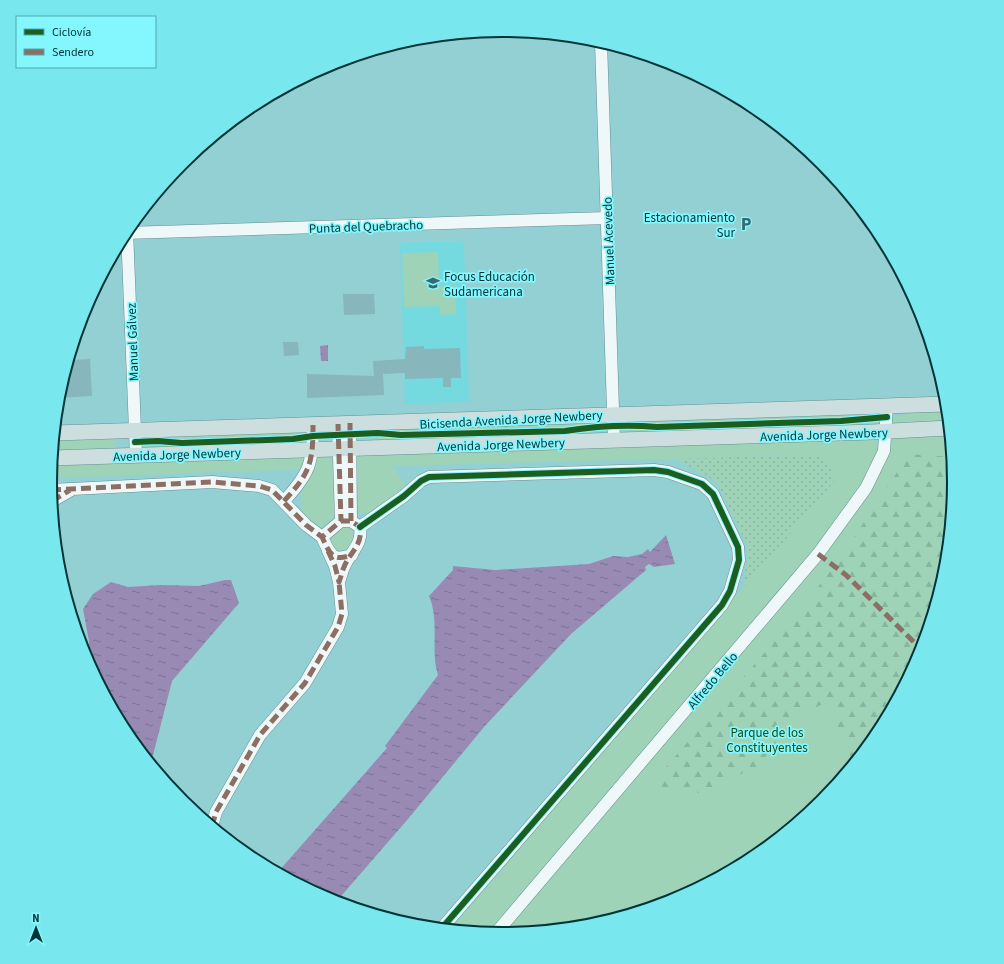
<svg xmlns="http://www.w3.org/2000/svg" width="1004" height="964" viewBox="0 0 1004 964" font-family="'Source Sans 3',sans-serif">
  <defs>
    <pattern id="forest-firs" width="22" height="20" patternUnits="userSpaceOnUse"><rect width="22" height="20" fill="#9ed3b7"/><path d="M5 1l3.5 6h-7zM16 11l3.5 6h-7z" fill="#86b69e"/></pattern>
    <pattern id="park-dots" width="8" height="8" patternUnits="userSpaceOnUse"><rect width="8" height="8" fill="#9ed3b7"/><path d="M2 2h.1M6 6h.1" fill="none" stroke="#86b69e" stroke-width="1.8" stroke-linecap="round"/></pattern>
    <pattern id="water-ripples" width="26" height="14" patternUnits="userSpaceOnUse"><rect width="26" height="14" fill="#998ab3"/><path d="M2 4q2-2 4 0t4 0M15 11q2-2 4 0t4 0" fill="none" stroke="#7a7293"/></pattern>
  </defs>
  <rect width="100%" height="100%" fill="#92d0d4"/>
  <!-- built -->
  <path fill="#75dae0" d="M464,241L469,402L405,404L400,243Z"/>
  <!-- green -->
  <path fill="#9ed3b7" d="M438,252L439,286H455L456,314L440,315V306L404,307L402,253Z
    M947,409L954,482L945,570L920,655L878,733L821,802L753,858L675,900L590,925L502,934L451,929L836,479L822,455L393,466L405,485L403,491L371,514L358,511L356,509C332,523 322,539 301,511V493L314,469L50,478L52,458L885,432L887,417L905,416L909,411Z
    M860,413L866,414L867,419L861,425L639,432L635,431L634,423L637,420Z
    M591,422L594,424L595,428L593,432H590L380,440L377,438L376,433L379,429Z
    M312,431L313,443L159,447L156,444L157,439L160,435Z
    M112,438L116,443L111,449L53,450L54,439Z
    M341,521L361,534L342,559L322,537Z"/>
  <!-- forest -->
  <path fill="url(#forest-firs)" d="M909,454L952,457L954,482L945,570L920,655L878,733L853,763L827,702L798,716L758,766L701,793L649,787L796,616L838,561Z"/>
  <!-- park -->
  <path fill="url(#park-dots)" d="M822,455L836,479L744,588L748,547L717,482L676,459Z"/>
  <!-- water -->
  <path fill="url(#water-ripples)" d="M328,345V361H321L320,346Z
    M666,535L675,564L654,567L649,564L645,567L646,570L571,634L484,727L408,819L336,902L278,872L387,748L385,746L438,675C430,651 440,621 429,596L453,570V566L495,570L589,564L613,556L628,557L642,554L648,549L650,552Z
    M225,580H231L239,603L172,681L151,763L126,733L88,661L89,641L83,609L93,594L111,582L128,587L160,585L199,586Z"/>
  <!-- building -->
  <path fill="#87b6bd" d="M343,294H374L375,314L344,315Z
    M283,342H298L299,355L284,356Z
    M424,346V349L460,348L461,378H451V387H443V378L405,379V373L383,374L384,395L307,398V374L374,376L373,361L405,359L406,347Z
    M90,359L92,396L58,398L69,360Z"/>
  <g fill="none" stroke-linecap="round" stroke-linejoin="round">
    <!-- minor casing -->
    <g stroke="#668d90" stroke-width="13">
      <path id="minor" d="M601,42L614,440
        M127,230L136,455
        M125,233L607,218
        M350,423L351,521
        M338,424L341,521
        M51,490L212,482L259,486L272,490L306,525L322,537
        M52,501L71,490
        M284,501C310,473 313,463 313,425
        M360,527L404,496L421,481L429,477L654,470L668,472L702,484L713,494L738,547L739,560L730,591L722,605L442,928
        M328,551L335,566L339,582C341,577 342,571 344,567C350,552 363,545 360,527L351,521H341L322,537C330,554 332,562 352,555
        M212,826L216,812L260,735L305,683L338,627L342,614L339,582
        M496,933L818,554L866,488L884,451L887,406"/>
    </g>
    <!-- major casing -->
    <g stroke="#639194" stroke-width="16">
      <path id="major" d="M55,433L946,404
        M52,458L872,432L949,428"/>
    </g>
    <!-- minor -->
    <use href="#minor" stroke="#eff8f9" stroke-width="12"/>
    <!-- major -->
    <use href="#major" stroke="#ccdede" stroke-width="15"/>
    <!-- quiet -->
    <path stroke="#8d6e63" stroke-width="5" stroke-dasharray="10 5" stroke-linecap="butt" d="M350,423L351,521
      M338,424L341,521
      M51,490L212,482L259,486L272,490L306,525L322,537
      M52,501L70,490
      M284,501C310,473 313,463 313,425
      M328,551L335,566L339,582C341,577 342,571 344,567C350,552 363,545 360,527L351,521H341L322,537C330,554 332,562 352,555
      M818,554L846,575L921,649
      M212,826L216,812L260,735L305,683L338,627L342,614L339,582"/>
    <!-- cycleway casing -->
    <g stroke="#84f6fe" stroke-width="8">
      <path id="cycleway" d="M135,442L158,441L182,443L293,439L313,436L378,433L401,435L565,431C596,426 626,424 657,427L841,421L887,417
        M360,527L404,496L421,481L429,477L654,470L668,472L702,484L713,494L738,547L739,560L730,591L722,605L442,928"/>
    </g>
    <!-- cycleway -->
    <use href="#cycleway" stroke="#1b5e20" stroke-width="6"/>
  </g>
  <!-- icons -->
  <defs>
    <g id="parking-bare" transform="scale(1.08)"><path d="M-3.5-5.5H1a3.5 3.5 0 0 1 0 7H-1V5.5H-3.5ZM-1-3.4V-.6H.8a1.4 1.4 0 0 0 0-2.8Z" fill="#336b6f" stroke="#84f6fe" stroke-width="2.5" paint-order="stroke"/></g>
    <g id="university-bare" transform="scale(1.08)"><path d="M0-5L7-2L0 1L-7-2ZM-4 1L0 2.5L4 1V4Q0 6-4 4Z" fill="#336b6f" stroke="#84f6fe" stroke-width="2.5" paint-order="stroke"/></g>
  </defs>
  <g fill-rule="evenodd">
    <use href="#parking-bare" x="746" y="224"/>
    <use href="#university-bare" x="433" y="283"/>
  </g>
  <g text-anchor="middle" stroke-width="3.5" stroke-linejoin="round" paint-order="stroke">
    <!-- poi labels -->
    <g font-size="13" fill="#003538" stroke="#84f6fe" text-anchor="end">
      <text x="735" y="222">Estacionamiento<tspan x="735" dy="15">Sur</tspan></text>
      <text x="444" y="281" text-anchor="start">Focus Educación<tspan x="444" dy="15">Sudamericana</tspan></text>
    </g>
    <!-- street labels -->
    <g font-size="13" fill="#003538" stroke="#84f6fe">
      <text transform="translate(366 226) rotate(-2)" y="5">Punta del Quebracho</text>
      <text transform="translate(608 241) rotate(-92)" y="5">Manuel Acevedo</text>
      <text transform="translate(132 342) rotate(-92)" y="5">Manuel Gálvez</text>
      <text transform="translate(511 419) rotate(-3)" y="5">Bicisenda Avenida Jorge Newbery</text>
      <text transform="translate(824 434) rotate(-2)" y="5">Avenida Jorge Newbery</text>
      <text transform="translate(501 444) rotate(-2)" y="5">Avenida Jorge Newbery</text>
      <text transform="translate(177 454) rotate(-2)" y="5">Avenida Jorge Newbery</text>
      <text transform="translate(712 680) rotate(-50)" y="5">Alfredo Bello</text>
    </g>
    <!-- park labels -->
    <g font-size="13" fill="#184b10" stroke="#84f6fe">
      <text x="767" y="737">Parque de los<tspan x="767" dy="15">Constituyentes</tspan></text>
    </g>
  </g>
  <!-- crop -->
  <path d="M0 0H1004V964H0ZM57 482a445 445 0 1 1 890 0a445 445 0 1 1-890 0Z" fill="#79e7ee" fill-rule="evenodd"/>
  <path fill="none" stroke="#003538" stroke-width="2" d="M57 482a445 445 0 1 1 890 0a445 445 0 1 1-890 0Z"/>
  <!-- legend -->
  <rect x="16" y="16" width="140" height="52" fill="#84f6fe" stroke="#4fa9af"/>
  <rect x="24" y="29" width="20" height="6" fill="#1b5e20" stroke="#4fa9af"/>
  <text x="52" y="36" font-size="12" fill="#003538">Ciclovía</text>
  <rect x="24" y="49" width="20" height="6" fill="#8d6e63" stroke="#4fa9af"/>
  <text x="52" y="56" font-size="12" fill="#003538">Sendero</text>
  <!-- north arrow -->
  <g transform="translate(36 928)" stroke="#84f6fe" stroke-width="3" paint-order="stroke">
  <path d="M0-3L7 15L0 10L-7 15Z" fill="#003538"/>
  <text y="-6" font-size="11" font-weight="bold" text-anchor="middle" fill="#003538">N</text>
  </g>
</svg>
